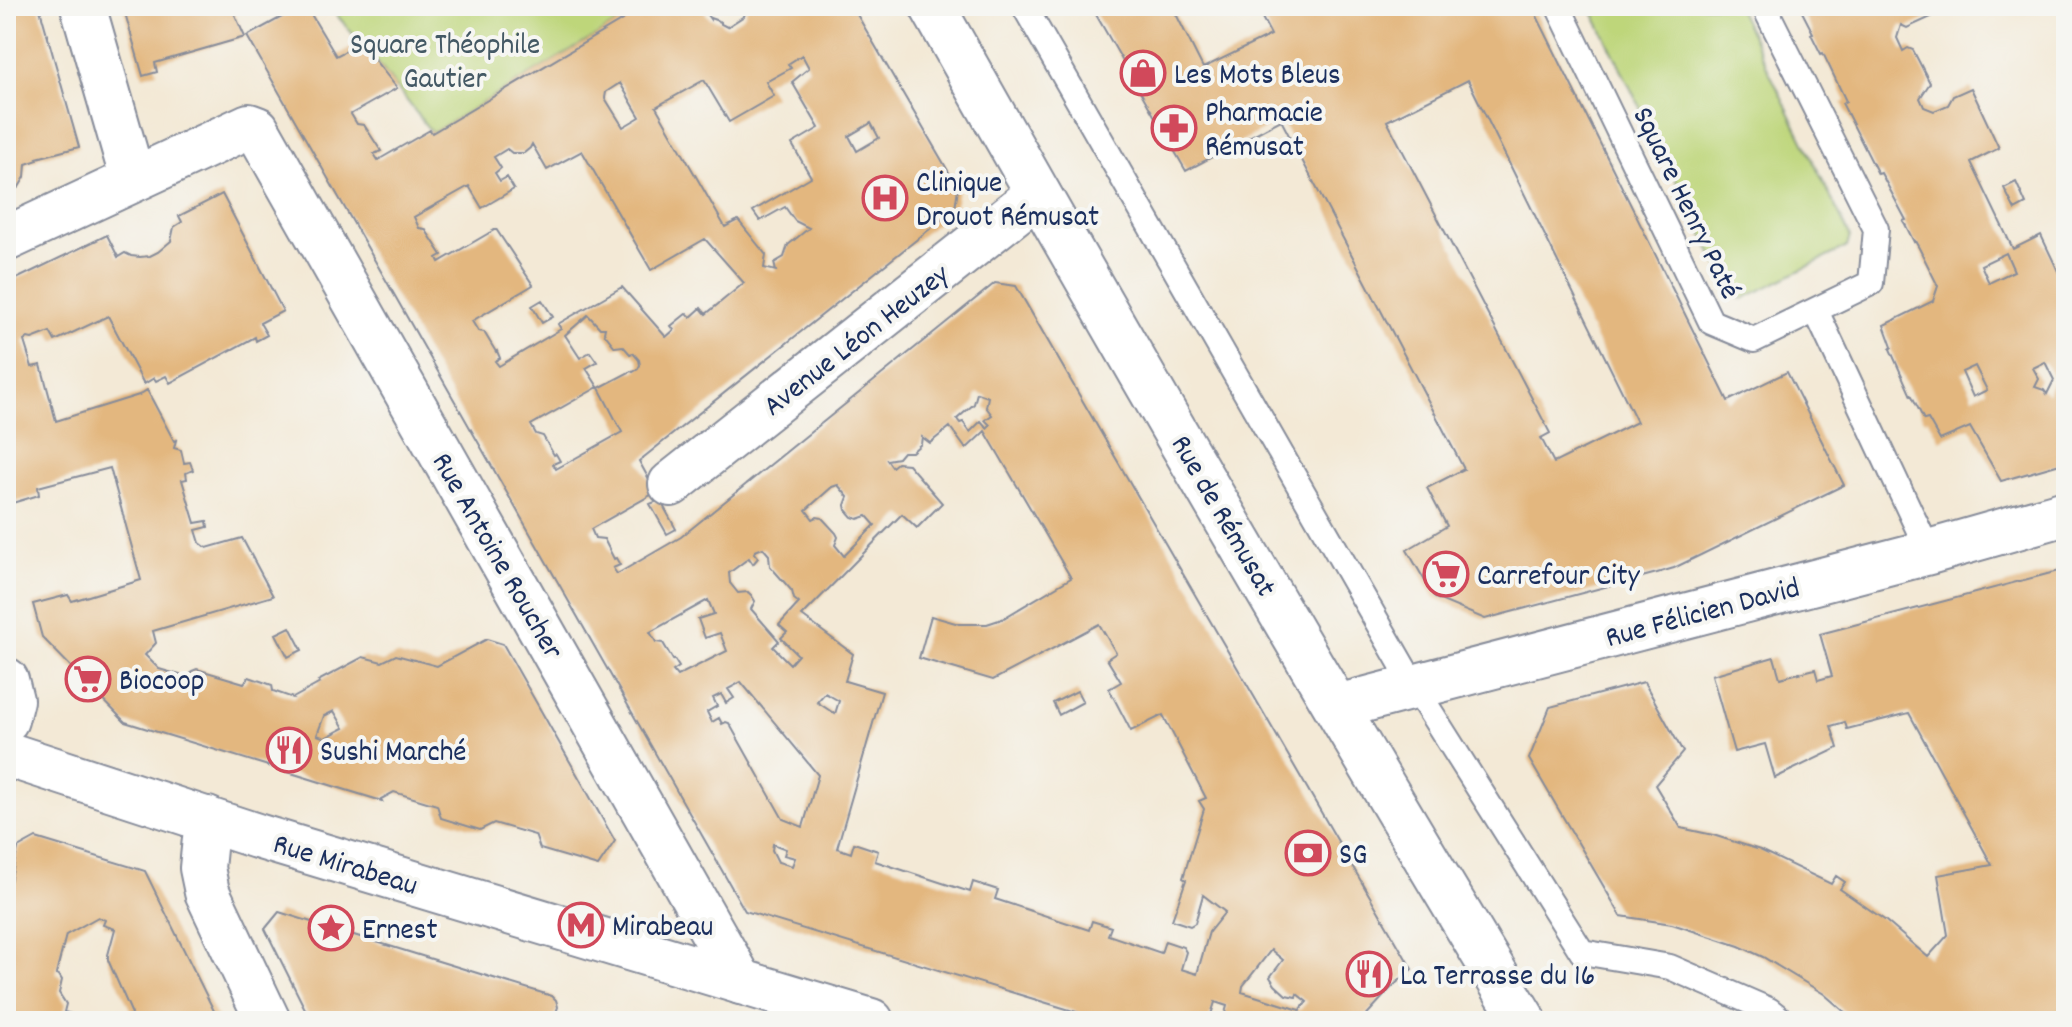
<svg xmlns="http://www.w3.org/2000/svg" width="2072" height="1027" viewBox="0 0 2072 1027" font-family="Dekko,sans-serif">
  <rect width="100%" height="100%" fill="#f6f6f2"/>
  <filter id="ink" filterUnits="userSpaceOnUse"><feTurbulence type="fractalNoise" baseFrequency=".0125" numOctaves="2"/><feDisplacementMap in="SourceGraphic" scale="16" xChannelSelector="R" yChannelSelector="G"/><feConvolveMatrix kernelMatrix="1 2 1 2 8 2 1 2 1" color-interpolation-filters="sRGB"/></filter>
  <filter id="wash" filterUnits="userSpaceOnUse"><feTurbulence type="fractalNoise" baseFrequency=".006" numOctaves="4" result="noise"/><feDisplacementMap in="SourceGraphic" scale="32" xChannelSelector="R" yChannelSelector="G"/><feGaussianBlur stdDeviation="1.8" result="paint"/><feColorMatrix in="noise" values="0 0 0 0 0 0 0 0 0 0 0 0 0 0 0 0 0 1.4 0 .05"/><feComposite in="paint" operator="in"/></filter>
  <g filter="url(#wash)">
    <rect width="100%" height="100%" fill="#f3e9d6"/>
    <!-- green -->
    <path fill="#bed67a" stroke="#6c826c" stroke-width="2" d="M329,6H646L432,133L376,61Z
      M1590,6H1737L1850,236L1847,247L1743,299L1733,296Z"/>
    <g id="blocks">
      <!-- building -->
      <path fill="#e3b77f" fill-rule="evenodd" d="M6,6H39L79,147L37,158L38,160L26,164L25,177L19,187L6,195Z
        M123,6H231L245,37L155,63L157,72L143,76Z
        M302,6H306L336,56L361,43L397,88L351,114L357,124L364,125L381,151L374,154L378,160L430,130L432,133L646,6H703L702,8L710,19V18L721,22V24L727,27L744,16L748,6H852L958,188L955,209L639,461L656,492L591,529L595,538L604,539L614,559L616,558L620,565L613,568L617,574L681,537L995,283L1016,286L1412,969L1392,987L1361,1021H1223L1227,1006L1215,1002L1209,1021H1106L745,911L247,36ZM802,55L809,68L792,82L819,128L792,144L811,177L753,211L760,221L785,207L795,221L809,228L788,245L784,257L774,263L776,271L764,268L766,255L738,220L725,227L656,107L704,80L729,122L774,96L766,82L791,68L788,64ZM620,83L640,117L623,127L605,98L606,92ZM871,123L879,138L857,151L849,136ZM532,144L547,170L582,151L651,270L705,239L744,283L706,314L701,308L691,317L687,313L671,326L674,330L666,337L622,287L558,324L561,329L499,366L495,361L500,358L497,351L496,352L484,332L478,331L472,321L533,285L496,229L439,262L437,258L442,255L425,229L419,228L414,217L469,186L482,208L514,189L507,177L500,181L495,173L501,168L494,157L507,149L512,153H524L530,148ZM588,315L600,328H605L604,333L615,347L623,346L630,354L633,353L639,360L640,365L638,369L633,372L631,371L599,388L622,432L556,469L553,464L560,461L556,454L554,455L543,436L536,434L531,425L598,387L586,368L597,362L590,352L580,358L565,335ZM977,393L988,397L986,407L992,415L985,420L990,425L987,428L981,421L970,432L963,422L960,423L957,419L974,404ZM950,427L966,449L985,431L1071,578L1002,619L987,624H959L931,616L919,658L993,680L1099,624L1116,653L1107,659L1121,682L1109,689L1131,731L1163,715L1206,798L1199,801L1204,809L1183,878L1186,880L1172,920L1190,926L1195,923L1203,895L1225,912L1209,932L1197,974L1181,969L1186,952L1183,947L1165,941L1161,953L1108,935L1111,927L1092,921L1089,930L995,899L998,890L973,882L970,892L875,861L878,851L854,843L851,853L837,848L882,692L845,681L853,654L802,616L902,514L917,528L942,503L908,464L897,463L892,467L887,460L898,458L903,452H912L921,444L922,437L930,443ZM838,485L848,497L845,505L846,510L852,517L858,519L867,516L875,525L844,556L835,545L838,537L836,533L822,518L817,517L813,519L806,510L832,487ZM763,548L769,555L770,566L792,591L794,599L799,603L779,625L787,632L781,638L798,655L790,664L773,647L779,641L751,609L755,601L751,595L748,592L738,593L730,583L729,573L749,558L753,564L758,558L754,553L755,551ZM708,600L714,614L698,619L705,638L720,633L727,651L677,676L673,671L679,667L674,659L673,660L663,643L656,642L650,632ZM741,682L818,775L803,827L783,819L729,723L726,722L722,724L719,718L712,722L707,712L717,706L713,698L721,694L726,703L734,698L728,689ZM825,693L839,701L835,714L817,702ZM773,844L786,849L784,855L795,858L792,866L778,862L772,850ZM1271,950L1283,960L1270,977L1275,985L1286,995L1296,997L1297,994L1307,1002L1300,1010L1242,992L1243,986Z
        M1091,6H1172L1203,68L1271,35L1256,6H1532L1728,401L1787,372L1844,485L1674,568L1657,573L1485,619L1435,598L1407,550L1447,526L1427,488L1464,469L1281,120L1186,171ZM1468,80L1637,422L1554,463L1541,438L1550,433L1387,121Z
        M1799,6H1955L1907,28L1901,25L1897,38L1903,51L1908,48L1913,50L1930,83L1920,98L1924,107L1934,111L1948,105L1953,96L1971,88L1999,148L1971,162L2013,249L2041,235L2066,288V466L2061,467L2060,464L2001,481L1970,427L1940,440L1928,419L1924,420L1912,396H1911L1890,349L1892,347L1884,325L1933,301L1938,286L1919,248L1915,241L1914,242L1905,224L1903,221L1906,220L1881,173L1878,174L1842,103L1846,101L1823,53L1821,54L1811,34L1813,33ZM2006,253L2014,271L1989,283L1981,265ZM2045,362L2054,380L2047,394L2044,390L2035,387L2039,379L2033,368ZM1975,366L1987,390L1973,397L1962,372Z
        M2016,182L2026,204L2015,210L2004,188Z
        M222,194L283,311L260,323L267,335L256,341L255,337L170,383L166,376L156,381L154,378L144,384L108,316L55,341L50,332L32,339L28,338L24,341L32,367L41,365L56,421L139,395L147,390L174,441L176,440L174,448L181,450L184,463L190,462L193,470L186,473L187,479L182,480L195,523L207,521L208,527L196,530L200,543L207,548L242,538L273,596L153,631L156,643L145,655L159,669L190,678L192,671L197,669L244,683L249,677L272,685L273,691L293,698L320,683L318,681L363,657L382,662L396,655L437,666L487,639L503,644L615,841L598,866L540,849L535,835L494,823L480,830L441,818L437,805L394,792L381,799L382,801L125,722L42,637L33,604L68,595L72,601L141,580L110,468L38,487L39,495L6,505V284L107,235L118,257L125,253L131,256L140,257L150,256L158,252L171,241L174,227L182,222L179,216ZM334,711L344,728L325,738L317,735L324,716Z
        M542,300L553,317L542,323L532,306Z
        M660,500L676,529L667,534L650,504Z
        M2066,569V1021H1855L1824,994L1763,957L1739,946L1672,924L1621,916L1529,759L1550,707L1644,682L1683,752L1655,785L1681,828L1713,835L1760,850L1831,884L1836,876L1845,882L1840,889L1886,921L1928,957L1948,935L1938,875L1992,865L1909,713L1847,729L1845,722L1831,726L1838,748L1775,778L1765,744L1734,752L1712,675L1774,657L1780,678L1815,669L1818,680L1832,676L1820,634Z
        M290,627L302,650L288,657L276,634Z
        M1077,691L1083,702L1059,715L1053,703Z
        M36,838L145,871L219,1021H117L132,1014L108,960V955L115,929L103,925L105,920L98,917L66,935L56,974L59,975L62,980L59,993L66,1004L64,1012L97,1021H6V899L18,848Z
        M279,912L552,996L556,1000L558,1007L553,1021H311L265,929Z"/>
    </g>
  </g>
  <g filter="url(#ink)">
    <use href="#blocks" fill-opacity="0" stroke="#878c9a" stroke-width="2"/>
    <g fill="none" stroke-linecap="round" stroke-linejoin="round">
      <!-- service casing -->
      <g stroke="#878c9a" stroke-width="28">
        <path id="service" d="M1024,6L1414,686L1582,952L1670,967L1769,1010L1783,1021
          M1558,6L1711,322L1754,340L1871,283L1876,229L1764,6
          M1816,311L1929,552"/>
      </g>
      <!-- minor casing -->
      <g stroke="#878c9a" stroke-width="48">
        <path id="minor" d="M83,6L133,180
          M6,239L249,126L257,129L741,982
          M671,484L1038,194
          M1337,707L1929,552L2066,513
          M207,819L202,868L207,892L268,1021"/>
      </g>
      <!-- tertiary casing -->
      <g stroke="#878c9a" stroke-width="48">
        <path id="tertiary" d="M932,6C1124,347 1321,686 1524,1021
          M6,680L11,700L6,720
          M6,754L257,836L871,1021"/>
      </g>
      <!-- service -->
      <use href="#service" stroke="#fff" stroke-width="24"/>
      <!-- minor -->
      <use href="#minor" stroke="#fff" stroke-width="44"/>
      <!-- tertiary -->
      <use href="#tertiary" stroke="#fff" stroke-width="44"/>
    </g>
  </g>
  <!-- icons -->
  <defs>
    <g id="shop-ring" transform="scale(2.3)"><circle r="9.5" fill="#f6f6f2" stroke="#d1495b" stroke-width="1.5"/><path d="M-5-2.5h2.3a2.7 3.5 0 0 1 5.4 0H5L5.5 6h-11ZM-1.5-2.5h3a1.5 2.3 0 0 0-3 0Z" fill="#d1495b"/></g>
    <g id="pharmacy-ring" transform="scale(2.3)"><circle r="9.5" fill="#f6f6f2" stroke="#d1495b" stroke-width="1.5"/><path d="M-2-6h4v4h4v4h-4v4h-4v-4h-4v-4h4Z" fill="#d1495b"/></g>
    <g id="hospital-ring" transform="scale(2.3)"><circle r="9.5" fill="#f6f6f2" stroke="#d1495b" stroke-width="1.5"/><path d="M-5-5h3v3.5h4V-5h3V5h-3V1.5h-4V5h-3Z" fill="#d1495b"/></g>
    <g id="supermarket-ring" transform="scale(2.3)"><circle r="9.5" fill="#f6f6f2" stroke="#d1495b" stroke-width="1.5"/><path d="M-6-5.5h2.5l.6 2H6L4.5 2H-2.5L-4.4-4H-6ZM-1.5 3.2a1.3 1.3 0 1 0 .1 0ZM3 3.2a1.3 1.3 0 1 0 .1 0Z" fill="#d1495b"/></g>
    <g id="restaurant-ring" transform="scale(2.3)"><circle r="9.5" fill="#f6f6f2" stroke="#d1495b" stroke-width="1.5"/><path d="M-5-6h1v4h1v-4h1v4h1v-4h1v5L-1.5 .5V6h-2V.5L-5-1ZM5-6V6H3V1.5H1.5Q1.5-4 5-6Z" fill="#d1495b"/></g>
    <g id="bank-ring" transform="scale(2.3)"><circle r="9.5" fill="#f6f6f2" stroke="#d1495b" stroke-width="1.5"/><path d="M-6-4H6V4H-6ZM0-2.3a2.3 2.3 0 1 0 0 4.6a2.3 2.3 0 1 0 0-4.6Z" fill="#d1495b"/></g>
    <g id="metro-ring" transform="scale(2.3)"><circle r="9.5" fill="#f6f6f2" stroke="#d1495b" stroke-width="1.5"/><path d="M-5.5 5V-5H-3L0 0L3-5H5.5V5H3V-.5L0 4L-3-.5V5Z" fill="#d1495b"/></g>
    <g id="sight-ring" transform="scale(2.3)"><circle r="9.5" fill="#f6f6f2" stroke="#d1495b" stroke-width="1.5"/><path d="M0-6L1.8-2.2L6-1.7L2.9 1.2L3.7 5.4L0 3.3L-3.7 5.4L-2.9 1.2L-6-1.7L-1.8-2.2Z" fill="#d1495b"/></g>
  </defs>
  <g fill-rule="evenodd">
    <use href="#shop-ring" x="1143" y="73"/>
    <use href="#pharmacy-ring" x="1174" y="128"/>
    <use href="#hospital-ring" x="885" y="198"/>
    <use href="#supermarket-ring" x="1446" y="574"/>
    <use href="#supermarket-ring" x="88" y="679"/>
    <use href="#restaurant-ring" x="289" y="750"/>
    <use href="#bank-ring" x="1308" y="853"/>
    <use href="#metro-ring" x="581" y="925"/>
    <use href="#sight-ring" x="331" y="928"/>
    <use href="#restaurant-ring" x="1369" y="974"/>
  </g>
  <g text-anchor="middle" stroke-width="8" stroke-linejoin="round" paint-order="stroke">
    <!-- park labels -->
    <g font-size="30" fill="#445965" stroke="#f6f6f2">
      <text x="445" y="53">Square Théophile<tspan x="445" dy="34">Gautier</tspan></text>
    </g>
    <!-- poi labels -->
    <g font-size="30" fill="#1b2f5e" stroke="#f6f6f2" text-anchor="start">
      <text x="1174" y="83">Les Mots Bleus</text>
      <text x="1205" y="121">Pharmacie<tspan x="1205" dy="34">Rémusat</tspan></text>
      <text x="916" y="191">Clinique<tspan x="916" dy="34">Drouot Rémusat</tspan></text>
      <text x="1477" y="584">Carrefour City</text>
      <text x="119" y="689">Biocoop</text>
      <text x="320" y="760">Sushi Marché</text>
      <text x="1339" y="863">SG</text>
      <text x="612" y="935">Mirabeau</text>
      <text x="362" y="938">Ernest</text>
      <text x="1400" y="984">La Terrasse du 16</text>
    </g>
    <!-- street labels -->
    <g font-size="30" fill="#1b2f5e" stroke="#f6f6f2">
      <text transform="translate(1688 202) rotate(64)" y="10">Square Henry Paté</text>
      <text transform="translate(855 339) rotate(-38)" y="10">Avenue Léon Heuzey</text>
      <text transform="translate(1225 515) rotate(60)" y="10">Rue de Rémusat</text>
      <text transform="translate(499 555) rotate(60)" y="10">Rue Antoine Roucher</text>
      <text transform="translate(1702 611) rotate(-15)" y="10">Rue Félicien David</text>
      <text transform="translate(346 863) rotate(17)" y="10">Rue Mirabeau</text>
    </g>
  </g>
  <!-- margin -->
  <rect width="2072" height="1027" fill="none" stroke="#f6f6f2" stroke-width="32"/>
</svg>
